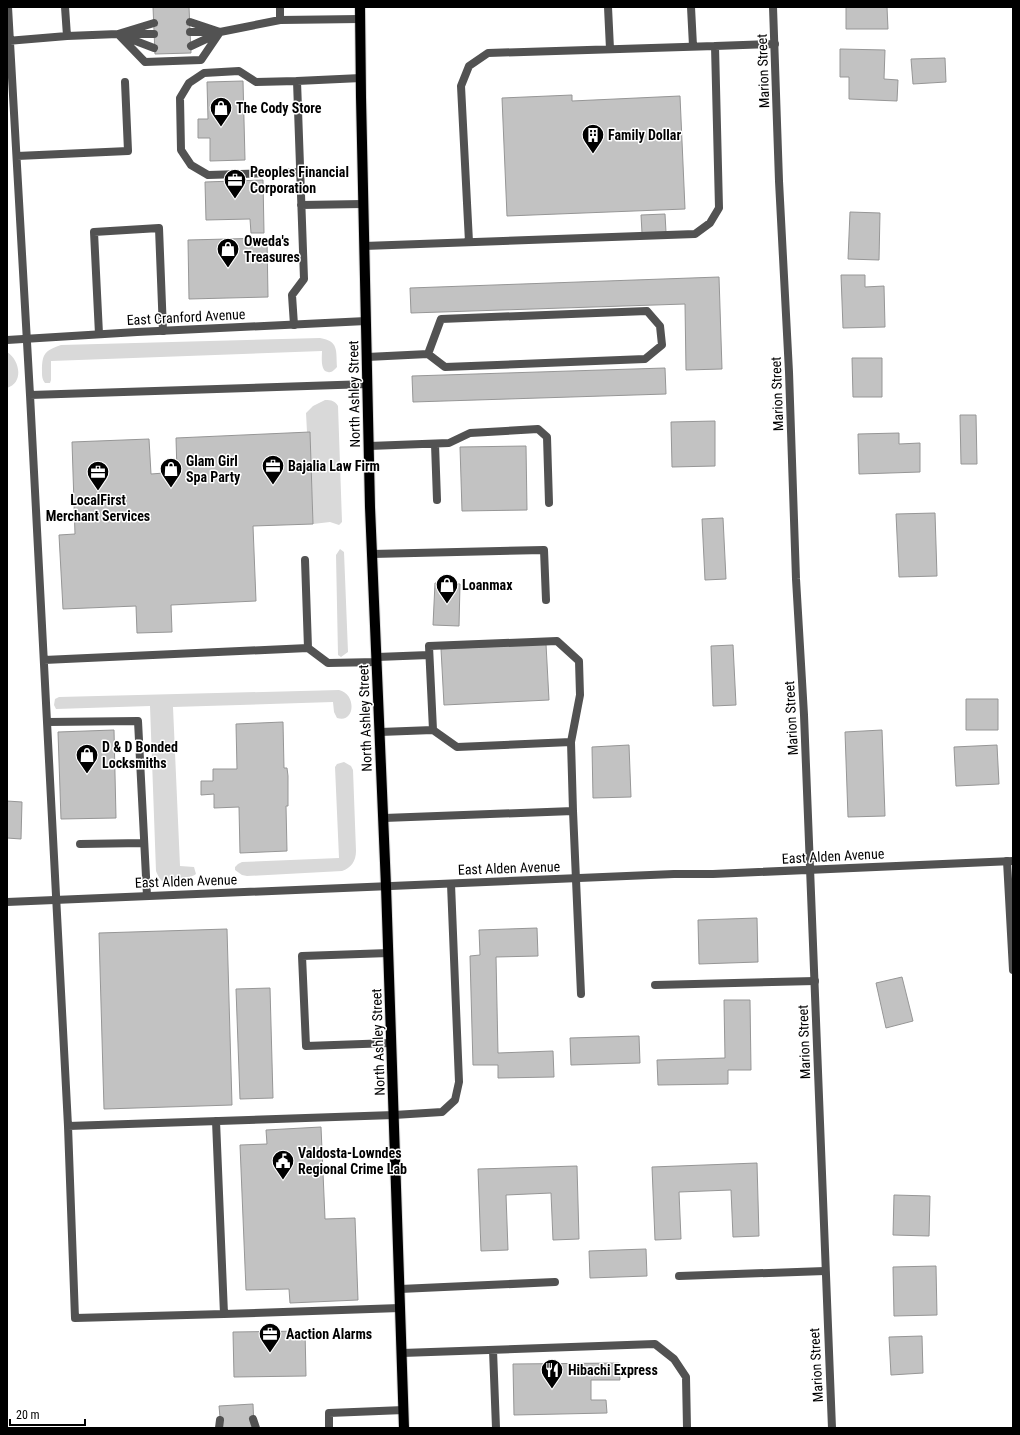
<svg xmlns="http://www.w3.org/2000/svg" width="1020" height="1435" viewBox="0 0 1020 1435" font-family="'Roboto Condensed',sans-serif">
  <rect width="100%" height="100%" fill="#fff"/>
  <!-- green -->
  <path fill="#d9d9d9" d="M320,338C339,341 336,351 337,367C334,370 332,373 328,372C320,371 322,357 322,351L51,361V380L50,383H45C42,379 42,376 42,371C42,353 45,351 61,345Z
    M7,352C20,360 24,383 7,388Z
    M325,400C332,400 335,401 338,406L342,522L339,525L330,522L313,524L310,432H307L306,413L313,406Z
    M340,549L344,552L348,652L341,657L338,655L336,555Z
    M339,690C357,694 355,724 337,718L334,712L333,702L173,707L180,866L194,867L196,874C191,878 187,876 181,878C178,879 176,882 172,883C163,885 159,879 156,871L150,706L56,709L54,705L55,699L59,697Z
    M344,762L351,766L353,770L356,851C356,861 351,868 342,871L247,876L242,875L235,870V867L238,864L242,862L339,858L335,767L337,764Z"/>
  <!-- building -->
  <path fill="#c2c2c2" stroke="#969696" d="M153,7H189L191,53L155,54Z
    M846,7H887L888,29H846Z
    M840,49L885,50L884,79L898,80L897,101L849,99V77H840Z
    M945,58L946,82L913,84L911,59Z
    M243,81L245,160L210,161V138H198V119H208L207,82Z
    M572,95V101L680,96L685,209L507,216L502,98Z
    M263,180L264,233H251L250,219L206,220L205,182Z
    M850,212L880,213L879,260L848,259Z
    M665,214L666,232L642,233L641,215Z
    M267,238L268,297L189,299L188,240Z
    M841,275H865V287L884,286L885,327L843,328Z
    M719,277L722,369L686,370L685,304L411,313L410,288Z
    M852,358H882V397H853Z
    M665,368L666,394L413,402L412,376Z
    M960,415H976L977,464H961Z
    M715,421V466L672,467L671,422Z
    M310,432L313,524L253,526L256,601L171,605L172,632L137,633L136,606L63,609L59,535L75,534L72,442L149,439L151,474L177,472L176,438Z
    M899,433V444L920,443V472L859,474L858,434Z
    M526,446L527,510L462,511L460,447Z
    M935,513L937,576L899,577L896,514Z
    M723,518L726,579L705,580L702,519Z
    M435,583L460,584L459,626L433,625Z
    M546,644L549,700L444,705L441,649Z
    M733,645L736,705L713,706L711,646Z
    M966,699H998V730H966Z
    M283,722L284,768H287L288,776V806H286L287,851L240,853L239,807L214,808V794L201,795V781H213V769H237L236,724Z
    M114,730L116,818L61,819L58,732Z
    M882,730L885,816L848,817L845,732Z
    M629,745L631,797L593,798L592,747Z
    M997,745L999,784L956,786L954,747Z
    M7,801L22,802L21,839L7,838Z
    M757,918L758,962L699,964L698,920Z
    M537,928L538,956L496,957L498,1053L553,1051L554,1077L498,1078V1065H473L470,956L480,955L479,930Z
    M227,929L232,1105L104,1109L99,933Z
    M902,977L913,1021L886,1028L876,983Z
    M270,988L273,1098L240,1099L236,989Z
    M724,1000H750L751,1070H728V1084L658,1085L657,1060L725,1058Z
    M639,1036L640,1063L571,1065L570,1038Z
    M321,1127L325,1219L355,1218L358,1300L290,1303L289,1289L246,1290L240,1145L267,1144L266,1130Z
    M757,1163L759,1236L733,1237L731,1190L679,1192L681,1239L655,1240L652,1167Z
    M577,1166L579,1239L553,1240L551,1193L506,1195L508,1250L481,1251L478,1169Z
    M894,1195L930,1196L929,1236L893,1235Z
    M646,1249L647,1276L590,1278L589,1251Z
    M936,1266L937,1315L894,1316L893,1267Z
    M305,1331L306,1376L234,1377L233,1332Z
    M922,1336L923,1373L891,1375L889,1337Z
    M619,1363L620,1380H591V1400H606L607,1413L514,1415L513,1364Z
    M253,1404L254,1428H221L219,1406Z"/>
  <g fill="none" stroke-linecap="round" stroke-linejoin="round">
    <!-- primary casing -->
    <g stroke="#dbdbdb" stroke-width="12">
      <path id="primary" d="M360,7L361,97L370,507L386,886L404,1428"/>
    </g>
    <!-- service -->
    <path stroke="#525252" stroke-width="8" d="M8,7L30,395L368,384
      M280,7V20
      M608,7L610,49
      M691,7L693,46
      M190,22L220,32
      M190,32H213
      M118,34L154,23
      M127,34H154
      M120,35L154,48
      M67,36L118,34L145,62L201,60L220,32L280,20L360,19
      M7,41L67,36L65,7
      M191,46L219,33
      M297,81L256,82L239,71L204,73L189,83L180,98L181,150L191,165L208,175L300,172
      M17,156L128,151L125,82
      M301,205L363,204
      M469,242L461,86L469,66L488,53L715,46
      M364,246L695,234L710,223L719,208L715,46L775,44
      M647,311L660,326L662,345L645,359L445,367L428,354L441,319Z
      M294,325L292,295L304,279L297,81L361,78
      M99,334L94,232L159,228L163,331
      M367,357L428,354
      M30,395L68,1126L394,1115L442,1112L455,1100L459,1082L451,884
      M435,444L437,500
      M369,446L449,443L470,433L538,429L547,437L549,503
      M372,554L544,550L546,600
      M305,560L308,648
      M377,657L429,655
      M44,660L308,648L328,663L377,662
      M48,722L138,721L147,896
      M433,730L429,646L557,641L579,661L580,695L571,742
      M380,732L433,730L457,747L571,742L573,811
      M384,818L573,811L581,994
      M80,844L144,843
      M1007,861L1013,970
      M389,953L302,956L306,1046L391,1043
      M655,985L815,981
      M216,1121L224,1314L400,1308
      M68,1126L75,1318L224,1314
      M679,1276L825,1271
      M400,1289L555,1282
      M493,1350L496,1428
      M402,1353L655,1344L674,1359L686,1377L687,1428
      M253,1419L256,1428
      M219,1428L220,1420
      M329,1428V1413L404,1410"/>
    <!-- minor -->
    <path stroke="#525252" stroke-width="8" d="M773,7L779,181L789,372L796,579L804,715L832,1428
      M7,340L137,332L366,321
      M7,902L674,874H713L1013,861"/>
    <!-- primary -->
    <use href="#primary" stroke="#000" stroke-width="10"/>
  </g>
  <!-- icons -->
  <defs>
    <g id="shop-pin" transform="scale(1.15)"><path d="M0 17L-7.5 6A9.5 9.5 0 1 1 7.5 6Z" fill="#000" stroke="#fff"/><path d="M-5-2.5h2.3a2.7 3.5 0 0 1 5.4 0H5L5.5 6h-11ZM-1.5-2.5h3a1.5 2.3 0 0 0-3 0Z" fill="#fff"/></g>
    <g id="building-pin" transform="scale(1.15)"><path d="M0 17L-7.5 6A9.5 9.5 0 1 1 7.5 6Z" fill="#000" stroke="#fff"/><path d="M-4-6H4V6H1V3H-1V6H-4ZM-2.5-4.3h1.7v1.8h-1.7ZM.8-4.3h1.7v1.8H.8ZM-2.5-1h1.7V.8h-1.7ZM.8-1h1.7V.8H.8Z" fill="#fff"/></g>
    <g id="office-pin" transform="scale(1.15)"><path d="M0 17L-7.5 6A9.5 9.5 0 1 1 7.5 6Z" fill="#000" stroke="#fff"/><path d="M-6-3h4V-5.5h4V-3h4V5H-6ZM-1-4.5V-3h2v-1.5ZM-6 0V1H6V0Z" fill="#fff"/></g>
    <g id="civic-pin" transform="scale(1.15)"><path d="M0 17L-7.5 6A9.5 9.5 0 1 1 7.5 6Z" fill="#000" stroke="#fff"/><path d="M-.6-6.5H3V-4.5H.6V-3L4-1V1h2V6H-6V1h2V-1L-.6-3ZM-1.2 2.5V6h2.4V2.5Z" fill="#fff"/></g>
    <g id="restaurant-pin" transform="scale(1.15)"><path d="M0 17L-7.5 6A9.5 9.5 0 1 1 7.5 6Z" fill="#000" stroke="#fff"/><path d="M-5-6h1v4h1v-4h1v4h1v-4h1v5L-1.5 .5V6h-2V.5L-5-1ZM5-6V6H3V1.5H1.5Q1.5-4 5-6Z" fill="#fff"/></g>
  </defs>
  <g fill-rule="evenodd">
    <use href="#shop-pin" x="221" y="108"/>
    <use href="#building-pin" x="593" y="135"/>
    <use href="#office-pin" x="235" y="180"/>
    <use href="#shop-pin" x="228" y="249"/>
    <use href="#office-pin" x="273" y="466"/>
    <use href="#shop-pin" x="171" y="469"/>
    <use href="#office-pin" x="98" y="472"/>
    <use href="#shop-pin" x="447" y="585"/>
    <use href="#shop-pin" x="87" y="755"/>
    <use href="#civic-pin" x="283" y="1161"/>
    <use href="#office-pin" x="270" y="1334"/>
    <use href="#restaurant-pin" x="552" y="1370"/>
  </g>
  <g text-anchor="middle" stroke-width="3" stroke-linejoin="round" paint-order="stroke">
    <!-- street labels -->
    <g font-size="14" fill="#000" stroke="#fff">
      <text transform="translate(763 71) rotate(-92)" y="5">Marion Street</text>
      <text transform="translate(186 317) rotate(-3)" y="5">East Cranford Avenue</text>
      <text transform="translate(354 394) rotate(-91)" y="5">North Ashley Street</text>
      <text transform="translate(777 394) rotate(-92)" y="5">Marion Street</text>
      <text transform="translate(365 718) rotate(-92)" y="5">North Ashley Street</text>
      <text transform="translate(791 718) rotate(-93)" y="5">Marion Street</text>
      <text transform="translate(833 856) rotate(-3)" y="5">East Alden Avenue</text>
      <text transform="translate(509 868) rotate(-2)" y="5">East Alden Avenue</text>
      <text transform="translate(186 881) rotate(-2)" y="5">East Alden Avenue</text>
      <text transform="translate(378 1042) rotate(-92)" y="5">North Ashley Street</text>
      <text transform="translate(804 1042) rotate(-92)" y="5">Marion Street</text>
      <text transform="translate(816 1365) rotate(-93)" y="5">Marion Street</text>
    </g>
    <!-- poi labels -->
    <g font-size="14" font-weight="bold" fill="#000" stroke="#fff" text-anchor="start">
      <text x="236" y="113">The Cody Store</text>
      <text x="608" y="140">Family Dollar</text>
      <text x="250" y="177">Peoples Financial<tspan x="250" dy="16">Corporation</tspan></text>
      <text x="244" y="246">Oweda's<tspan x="244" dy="16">Treasures</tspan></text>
      <text x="186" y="466">Glam Girl<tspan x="186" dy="16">Spa Party</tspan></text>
      <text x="288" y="471">Bajalia Law Firm</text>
      <text x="98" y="505" text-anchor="middle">LocalFirst<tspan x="98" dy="16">Merchant Services</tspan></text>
      <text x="462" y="590">Loanmax</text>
      <text x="102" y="752">D &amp; D Bonded<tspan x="102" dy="16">Locksmiths</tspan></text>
      <text x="298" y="1158">Valdosta-Lowndes<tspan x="298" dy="16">Regional Crime Lab</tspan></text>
      <text x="286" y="1339">Aaction Alarms</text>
      <text x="568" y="1375">Hibachi Express</text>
    </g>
  </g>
  <!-- border -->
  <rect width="1020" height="1435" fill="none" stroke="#000000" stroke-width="16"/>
  <!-- scale -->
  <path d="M10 1419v6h75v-6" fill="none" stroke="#000000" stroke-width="2"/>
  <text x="16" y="1419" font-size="12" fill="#000000" stroke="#ffffff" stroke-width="3" paint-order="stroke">20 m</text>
</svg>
